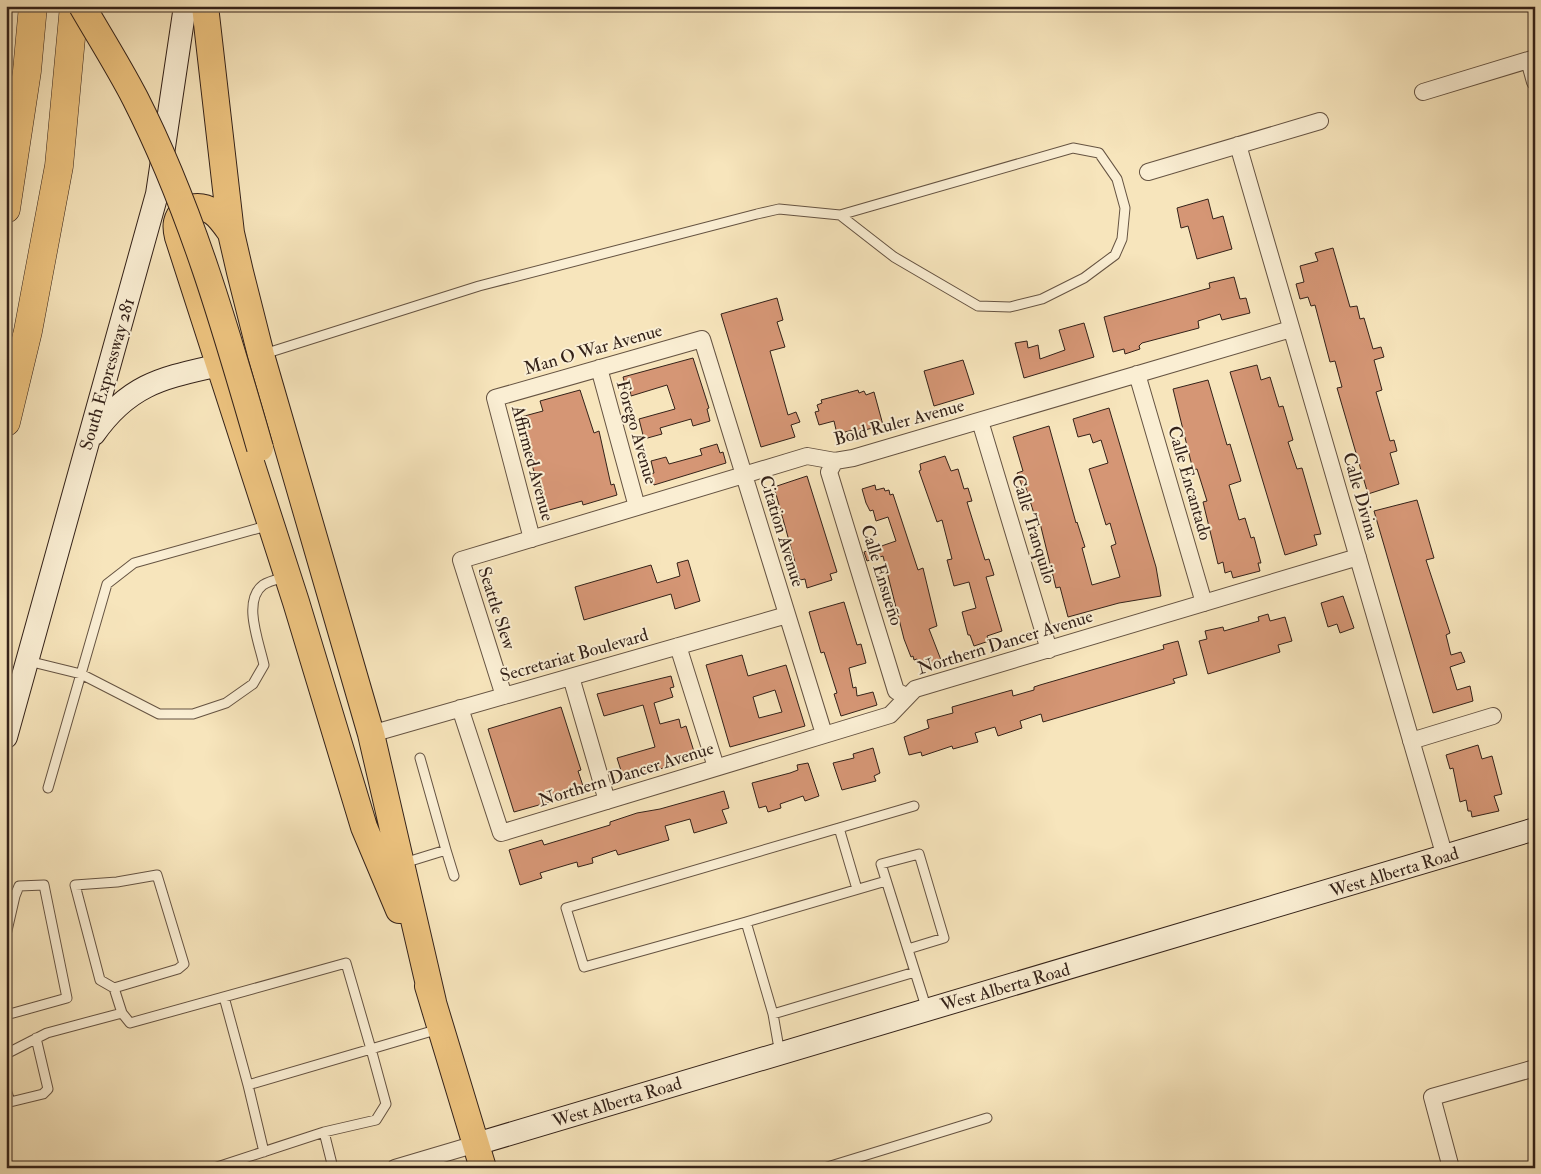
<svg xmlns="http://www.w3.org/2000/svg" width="1541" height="1174" viewBox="0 0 1541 1174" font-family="'IM FELL Double Pica',serif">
  <rect width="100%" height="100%" fill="#f7e5bc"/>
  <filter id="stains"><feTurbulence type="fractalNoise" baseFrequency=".004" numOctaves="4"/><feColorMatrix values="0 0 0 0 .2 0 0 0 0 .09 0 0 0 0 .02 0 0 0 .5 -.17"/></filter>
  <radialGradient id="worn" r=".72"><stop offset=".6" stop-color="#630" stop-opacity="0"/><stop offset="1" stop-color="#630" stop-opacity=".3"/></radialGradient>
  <!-- building -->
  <path fill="#d59675" stroke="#342219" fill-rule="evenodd" d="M1208,199L1213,219L1223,216L1232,249L1197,259L1188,226L1181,228L1177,208Z
    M1333,248L1350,307L1357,306L1360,319L1364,318L1373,349L1381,347L1384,357L1374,360L1382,390L1376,392L1390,441L1394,440L1397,451L1390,453L1399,484L1368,494L1337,388L1342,387L1335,361L1330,362L1315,305L1311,306L1308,297L1300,299L1296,284L1304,282L1300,266L1318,261L1315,253Z
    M1234,277L1240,299L1246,298L1250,313L1222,320L1220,314L1198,321L1199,328L1142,343L1139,346L1140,349L1125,354L1124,349L1113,352L1104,317L1210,288L1209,283Z
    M777,298L783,320L777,322L785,347L770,351L788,415L796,412L800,422L791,425L795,437L761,447L721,314Z
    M1084,323L1094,357L1024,378L1015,343L1027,341L1028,348L1038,345L1040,359L1065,350L1059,330Z
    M693,358L709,408L707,409L710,421L693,426L691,419L660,428L662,434L644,439L639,419L675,409L667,385L631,396L630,390L627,391L623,377Z
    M963,360L974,394L934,406L924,371Z
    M1257,365L1261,380L1270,377L1279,407L1283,406L1293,440L1288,442L1297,469L1302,468L1321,534L1314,535L1317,545L1285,555L1230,372Z
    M1208,380L1227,445L1230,444L1241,481L1229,485L1239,520L1245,518L1251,538L1254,537L1261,563H1258L1260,571L1233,578L1231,571L1225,573L1223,562L1218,564L1203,502L1207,501L1197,469L1193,470L1173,389Z
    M580,390L594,433L599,431L611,485L614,484L617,495L583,505L582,501L542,512L538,497L541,496L528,451L524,452L521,442L524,441L517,418L543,411L540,401Z
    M858,390L859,393L864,391L866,395L874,392L883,425L858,432L857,429L837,434L834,421L819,425L815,412L819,411L817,405L822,403L821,400Z
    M1109,408L1156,567L1161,596L1119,603L1068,617L1060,587L1056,588L1039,519L1036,520L1025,485L1022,486L1017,473L1023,471L1013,437L1049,426L1076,523L1077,522L1085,547L1082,548L1092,585L1120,577L1111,546L1116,544L1110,523L1106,525L1089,469L1108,463L1101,440L1093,443L1090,434L1078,437L1073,419Z
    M717,444L720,453L723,452L726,463L654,485L650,474L654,473L651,461L666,457L669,464L702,455L700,449Z
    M945,456L951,471L958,469L964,489L968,488L972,501L967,502L985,560L989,559L994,575L986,577L1002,631L987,636L989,641L974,646L970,635H968L962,612L976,608L969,582L954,586L947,560L952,559L942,520L937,522L919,471L921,470L920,464Z
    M807,476L837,572L830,574L832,580L807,588L805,579L800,580L774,487Z
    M875,485L876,490L884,488L885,491L889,490L890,495L893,494L918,570L923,568L937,626L929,629L941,660L925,665L924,661L918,663L917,659L914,660L913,656L911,657L904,639L883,556L867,561L864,552L896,541L888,517L876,521L873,510L870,511L866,503L862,489Z
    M1417,500L1434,558L1426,560L1450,633L1446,635L1451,655L1461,652L1465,662L1450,667L1457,690L1470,686L1473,701L1433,713L1374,511Z
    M688,560L700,601L675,609L671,594L584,620L575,587L651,565L657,583L680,576L677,563Z
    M1343,596L1354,628L1340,633L1337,624L1328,627L1321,603Z
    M844,602L857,645L861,644L866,663L849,668L853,688L856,687L857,696L873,692L877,705L841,716L834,694L837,693L824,652L821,653L809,612Z
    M1268,614L1270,621L1285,617L1292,641L1278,645L1280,652L1208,674L1199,641L1207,639L1205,631L1223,627L1224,631L1259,621L1258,617Z
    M1178,641L1187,675L1173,679L1175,683L1043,722L1041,714L1020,721L1022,728L998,736L995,727L975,733L978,742L953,749L952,746L922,756L921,752L909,755L904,737L929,728L927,720L953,713L952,707L1012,690L1013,696L1034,690V687L1040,685L1164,649L1163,645Z
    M742,655L748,676L786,665L805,726L730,747L706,665ZM775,690L782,712L759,718L753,697Z
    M671,676L674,687L670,688L673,697L654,703L660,724L679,719L681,728L686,726L696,758L624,780L617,758L655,747L643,705L604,716L597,694Z
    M561,707L581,770L578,771L585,792L514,812L488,729Z
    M1478,745L1482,759L1492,756L1502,794L1494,796L1499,811L1472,817L1471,811H1468L1466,800L1460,802L1453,768L1450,769L1446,755Z
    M873,748L880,773L874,776L876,781L842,790L833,763L854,758L853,754Z
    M808,763L819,796L805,801L803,796L780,804L781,808L768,812L766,806L759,808L752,783L790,773L798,770L797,765Z
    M724,791L729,808L722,810L727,823L694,833L690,819L665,826L669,840L618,855L616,850L592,858L593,863L578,867L577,862L570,864L540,873L542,878L520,885L509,850L542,840L544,845L610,825V822L637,813L660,809Z"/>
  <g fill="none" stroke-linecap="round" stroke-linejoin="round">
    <!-- lane casing -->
    <g stroke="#655342" stroke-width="11">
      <path id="lane" d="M264,354L479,286L757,214L779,209L840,215L1073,148L1099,153L1117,179L1125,208L1122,239L1115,255L1084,278L1042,299L1010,307L978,306L894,257L840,215
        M28,661L81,674L159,714H193L226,703L253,684L264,665C259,642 242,601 263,585C269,581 278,579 285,577
        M48,788L107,584L134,563L270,525
        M446,850L454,876
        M404,863L446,850L420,758
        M886,881L746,922L773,1014L915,972
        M857,889L839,828L914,806
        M6,894L15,896L6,935
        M746,922L584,967L566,908L839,828
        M908,949L944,938L919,854L881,864L927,1010
        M114,988L178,969L184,964L157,875L117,882L75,885L100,980L114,988L122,1013
        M224,997L248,1085
        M773,1014L780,1054
        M6,1015L67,998L44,885L19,886L15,896
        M6,1054L47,1033L122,1013L130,1023L346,963L371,1049L248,1085L264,1152
        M6,1089L10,1102
        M6,1103L43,1094L48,1089L36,1038
        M324,1132L333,1168
        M214,1168L324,1132L376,1120L386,1104L371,1049L439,1029
        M824,1168L987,1118"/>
    </g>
    <!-- street casing -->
    <g stroke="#655342" stroke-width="18">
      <path id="street" d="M1529,60L1535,82
        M1423,92L1535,58
        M1238,145L1445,857
        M1148,172L1320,121
        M599,368L637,507
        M1137,374L1204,603
        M980,421L1049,650
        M835,461L829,472L896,691L906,696
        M532,539L495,398L702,339L824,734
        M678,646L716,767
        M571,677L607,801
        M504,696L461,560L807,456L835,461L853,458L1291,329
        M460,708L501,833L890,715L915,689L1358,557
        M371,734L787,615
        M1411,741L1493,716
        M395,1168L476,1144
        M1451,1168L1432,1097L1535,1068"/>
    </g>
    <!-- secondary casing -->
    <g stroke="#342219" stroke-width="24">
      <path id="secondary" d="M94,434C134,377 173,377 236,361
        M6,737L157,194L185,6
        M476,1144L1535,829"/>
    </g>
    <!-- primary casing -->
    <g stroke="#342219" stroke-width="28">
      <path id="primary" d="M205,6L231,233L240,272L261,355L371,734L433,1002
        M231,233C226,226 220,217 213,212C201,204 181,205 177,222C176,226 177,233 178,237L296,602L364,827L399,910
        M428,986L483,1168"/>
    </g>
    <!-- highway casing -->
    <g stroke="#342219" stroke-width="29">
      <path id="highway" d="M6,209L27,71L33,6
        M6,422L28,331L59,166L74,6"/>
    </g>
    <!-- lane -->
    <use href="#lane" stroke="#faeed3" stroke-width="9"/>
    <!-- street -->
    <use href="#street" stroke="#faeed3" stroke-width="16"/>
    <!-- secondary -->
    <use href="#secondary" stroke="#faeed3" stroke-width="22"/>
    <!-- primary -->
    <use href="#primary" stroke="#ecc27e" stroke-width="26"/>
    <!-- highway -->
    <use href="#highway" stroke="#ecc27e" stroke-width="28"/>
    <!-- primary-bridge casing -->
    <g stroke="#342219" stroke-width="28" stroke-linecap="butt">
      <path id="primary-bridge" d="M82,6C100,37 119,67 135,98C191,208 226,330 260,448"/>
    </g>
    <!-- primary-bridge -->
    <use href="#primary-bridge" stroke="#ecc27e" stroke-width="26"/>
  </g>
  <g text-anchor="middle" stroke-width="4" stroke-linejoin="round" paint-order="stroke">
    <!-- street labels -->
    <g font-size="18" fill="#342219" stroke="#faeed3">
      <text transform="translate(593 349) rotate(-16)" y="6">Man O War Avenue</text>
      <text transform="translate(107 374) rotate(-74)" y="6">South Expressway 281</text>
      <text transform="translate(899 422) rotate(-15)" y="6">Bold Ruler Avenue</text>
      <text transform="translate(637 432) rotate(74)" y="6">Forego Avenue</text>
      <text transform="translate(533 463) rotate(75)" y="6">Affirmed Avenue</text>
      <text transform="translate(1190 483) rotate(74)" y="6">Calle Encantado</text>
      <text transform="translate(1361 496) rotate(74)" y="6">Calle Divina</text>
      <text transform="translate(1034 529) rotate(73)" y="6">Calle Tranquilo</text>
      <text transform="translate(782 531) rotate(73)" y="6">Citation Avenue</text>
      <text transform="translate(882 575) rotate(73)" y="6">Calle Ensueño</text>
      <text transform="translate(497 608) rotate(72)" y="6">Seattle Slew</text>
      <text transform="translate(1005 642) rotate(-17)" y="6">Northern Dancer Avenue</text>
      <text transform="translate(574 655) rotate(-16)" y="6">Secretariat Boulevard</text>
      <text transform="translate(626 774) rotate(-17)" y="6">Northern Dancer Avenue</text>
      <text transform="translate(1394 872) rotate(-17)" y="6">West Alberta Road</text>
      <text transform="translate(1005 987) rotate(-16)" y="6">West Alberta Road</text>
      <text transform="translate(617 1102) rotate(-17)" y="6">West Alberta Road</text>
    </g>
  </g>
  <!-- margin -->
  <rect width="1541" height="1174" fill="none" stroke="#f7e5bc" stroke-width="25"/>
  <rect x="8" y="8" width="1526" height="1159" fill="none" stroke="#342219" stroke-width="2.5"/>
  <rect x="12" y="12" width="1516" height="1149" fill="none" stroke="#342219"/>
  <rect width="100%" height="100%" filter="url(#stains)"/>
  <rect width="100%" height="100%" fill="url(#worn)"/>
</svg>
